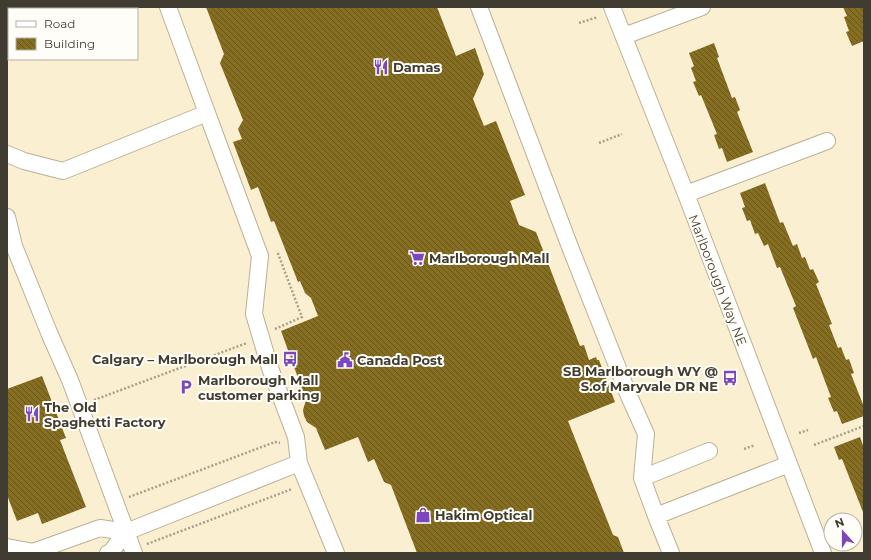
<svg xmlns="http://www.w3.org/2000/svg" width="871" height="560" viewBox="0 0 871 560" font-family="Montserrat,sans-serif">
  <defs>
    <pattern id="building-back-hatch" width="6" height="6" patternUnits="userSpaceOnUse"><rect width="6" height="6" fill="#856e22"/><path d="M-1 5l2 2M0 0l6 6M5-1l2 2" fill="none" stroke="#68571d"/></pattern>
  </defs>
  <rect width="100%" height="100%" fill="#faf0d1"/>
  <!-- building -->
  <path fill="url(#building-back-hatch)" d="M206,7H437L456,56L475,48L484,74L473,99L484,126L496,121L525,195L510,201L519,225L536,232L580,346L584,345L589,360L596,357L597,360H599L615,402L568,421L613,535L618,537L624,553H417L391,485L384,482L374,459L368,462L358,437L325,450L316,428L307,422L304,416L303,410L306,400L281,331L318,316L311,298L305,293L300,281L298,282L274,221L271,222L258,187L251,190L233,142L242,139L238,129L243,120L220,63L224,54Z
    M843,7H864V41L852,46L846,32L849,31L844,17L847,16Z
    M714,43L719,57L717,58L732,98L735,97L740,110L737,112L753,152L727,162L722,148L719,149L714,135L717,134L701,95L699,96L693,82L696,81L691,68L694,66L689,53Z
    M765,183L780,223L783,222L793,246L797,244L802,258L805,257L810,270L813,269L819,282L816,284L832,324L829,325L838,348L841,347L846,360L849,359L854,373L851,374L864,407V416L842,424L837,411L834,412L828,398L831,397L826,384L816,357L813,359L793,308L796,306L780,267L777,268L768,244L764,246L758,233L755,234L750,220L747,221L742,208L745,207L740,193Z
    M42,376L66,438L60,440L86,507L42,524L38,513L17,521L7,495V389Z
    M860,437L864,448V511L863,512L842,459L839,460L834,447Z"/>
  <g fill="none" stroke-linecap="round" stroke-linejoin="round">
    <!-- minor casing -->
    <g stroke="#bab094" stroke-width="18">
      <path id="minor" d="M168,7L207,113
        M479,7L570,247L629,396L646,434L642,478L656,516L789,464
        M612,7L686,194L823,553
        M624,36L702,7
        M7,154L24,161L63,171L207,113L260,256L254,314L270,368L296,437L299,463L126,532L111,552L108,553
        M686,194L827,141
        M7,217L14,246L50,335L70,380L134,553
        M299,463L336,553
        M642,478L709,451
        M656,516L671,553
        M7,547L34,552
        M30,553L100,528L126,532"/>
    </g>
    <!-- path -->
    <path stroke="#a7a08a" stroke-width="2.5" stroke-dasharray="2 2" stroke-linecap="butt" d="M579,23L598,17
      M599,143L622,134
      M275,329L302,317L277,251
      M94,400L247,343
      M799,433L808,430
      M814,445L864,426
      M744,449L755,445
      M129,497L275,442L280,443
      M147,544L292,489"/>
    <!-- minor -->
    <use href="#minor" stroke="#fff" stroke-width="16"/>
  </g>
  <!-- icons -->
  <defs>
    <g id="restaurant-bare" transform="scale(1.2)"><path d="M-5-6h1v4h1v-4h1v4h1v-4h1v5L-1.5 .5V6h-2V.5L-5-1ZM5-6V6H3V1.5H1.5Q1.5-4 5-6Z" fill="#7d46bd" stroke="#fffdf7" stroke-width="2.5" paint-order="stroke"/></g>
    <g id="supermarket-bare" transform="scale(1.2)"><path d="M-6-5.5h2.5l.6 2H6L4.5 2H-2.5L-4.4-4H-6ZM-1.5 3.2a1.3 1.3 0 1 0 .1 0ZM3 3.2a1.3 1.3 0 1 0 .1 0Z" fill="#7d46bd" stroke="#fffdf7" stroke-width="2.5" paint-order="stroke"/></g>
    <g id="bus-bare" transform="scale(1.2)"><path d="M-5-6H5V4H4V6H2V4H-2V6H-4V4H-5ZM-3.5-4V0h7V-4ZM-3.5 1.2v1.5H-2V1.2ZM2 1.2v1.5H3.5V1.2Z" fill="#7d46bd" stroke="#fffdf7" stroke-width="2.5" paint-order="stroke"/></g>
    <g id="civic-bare" transform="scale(1.2)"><path d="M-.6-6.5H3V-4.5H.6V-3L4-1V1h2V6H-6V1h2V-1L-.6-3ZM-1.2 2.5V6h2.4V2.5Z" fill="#7d46bd" stroke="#fffdf7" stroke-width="2.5" paint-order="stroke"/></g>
    <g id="parking-bare" transform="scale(1.2)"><path d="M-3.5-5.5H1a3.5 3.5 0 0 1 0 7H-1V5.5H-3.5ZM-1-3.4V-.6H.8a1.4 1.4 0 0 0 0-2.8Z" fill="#7d46bd" stroke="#fffdf7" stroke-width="2.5" paint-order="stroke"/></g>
    <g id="shop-bare" transform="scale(1.2)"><path d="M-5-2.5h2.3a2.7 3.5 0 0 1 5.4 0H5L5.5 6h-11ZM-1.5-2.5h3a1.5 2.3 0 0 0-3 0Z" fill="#7d46bd" stroke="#fffdf7" stroke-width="2.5" paint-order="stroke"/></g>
  </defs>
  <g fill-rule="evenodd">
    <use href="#restaurant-bare" x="381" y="67"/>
    <use href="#supermarket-bare" x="417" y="258"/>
    <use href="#bus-bare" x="290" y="359"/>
    <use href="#civic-bare" x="345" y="360"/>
    <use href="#bus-bare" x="730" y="378"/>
    <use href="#parking-bare" x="186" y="387"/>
    <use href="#restaurant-bare" x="32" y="414"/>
    <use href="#shop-bare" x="423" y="515"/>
  </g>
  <g text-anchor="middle" stroke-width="4" stroke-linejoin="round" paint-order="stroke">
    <!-- poi labels -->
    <g font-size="13" font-weight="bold" fill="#403c31" stroke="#fffdf7" text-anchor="start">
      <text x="393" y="72">Damas</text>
      <text x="429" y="263">Marlborough Mall</text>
      <text x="278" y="364" text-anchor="end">Calgary – Marlborough Mall</text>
      <text x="357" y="365">Canada Post</text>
      <text x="718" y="376" text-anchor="end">SB Marlborough WY @<tspan x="718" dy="15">S.of Maryvale DR NE</tspan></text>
      <text x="198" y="385">Marlborough Mall<tspan x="198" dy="15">customer parking</tspan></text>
      <text x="44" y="412">The Old<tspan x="44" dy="15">Spaghetti Factory</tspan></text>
      <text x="435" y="520">Hakim Optical</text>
    </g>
    <!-- street labels -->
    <g font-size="13" fill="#403c31" stroke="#fffdf7">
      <text transform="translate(718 280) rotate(69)" y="5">Marlborough Way NE</text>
    </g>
  </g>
  <!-- border -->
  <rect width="871" height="560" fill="none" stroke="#403c31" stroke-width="16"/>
  <!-- legend -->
  <rect x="8" y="8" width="130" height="52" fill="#fffdf7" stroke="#b3b0a8"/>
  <rect x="16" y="21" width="20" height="6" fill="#ffffff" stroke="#b3b0a8"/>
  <text x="44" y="28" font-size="12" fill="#403c31">Road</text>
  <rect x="16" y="38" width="20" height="12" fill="url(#building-back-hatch)" stroke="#b3b0a8"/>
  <text x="44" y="48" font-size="12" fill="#403c31">Building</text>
  <!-- north arrow -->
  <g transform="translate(843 532) rotate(339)"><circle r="19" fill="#fffdf7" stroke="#b3b0a8"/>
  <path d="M0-3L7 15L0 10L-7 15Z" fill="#7d46bd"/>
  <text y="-6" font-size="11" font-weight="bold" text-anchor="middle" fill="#403c31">N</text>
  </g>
</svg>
